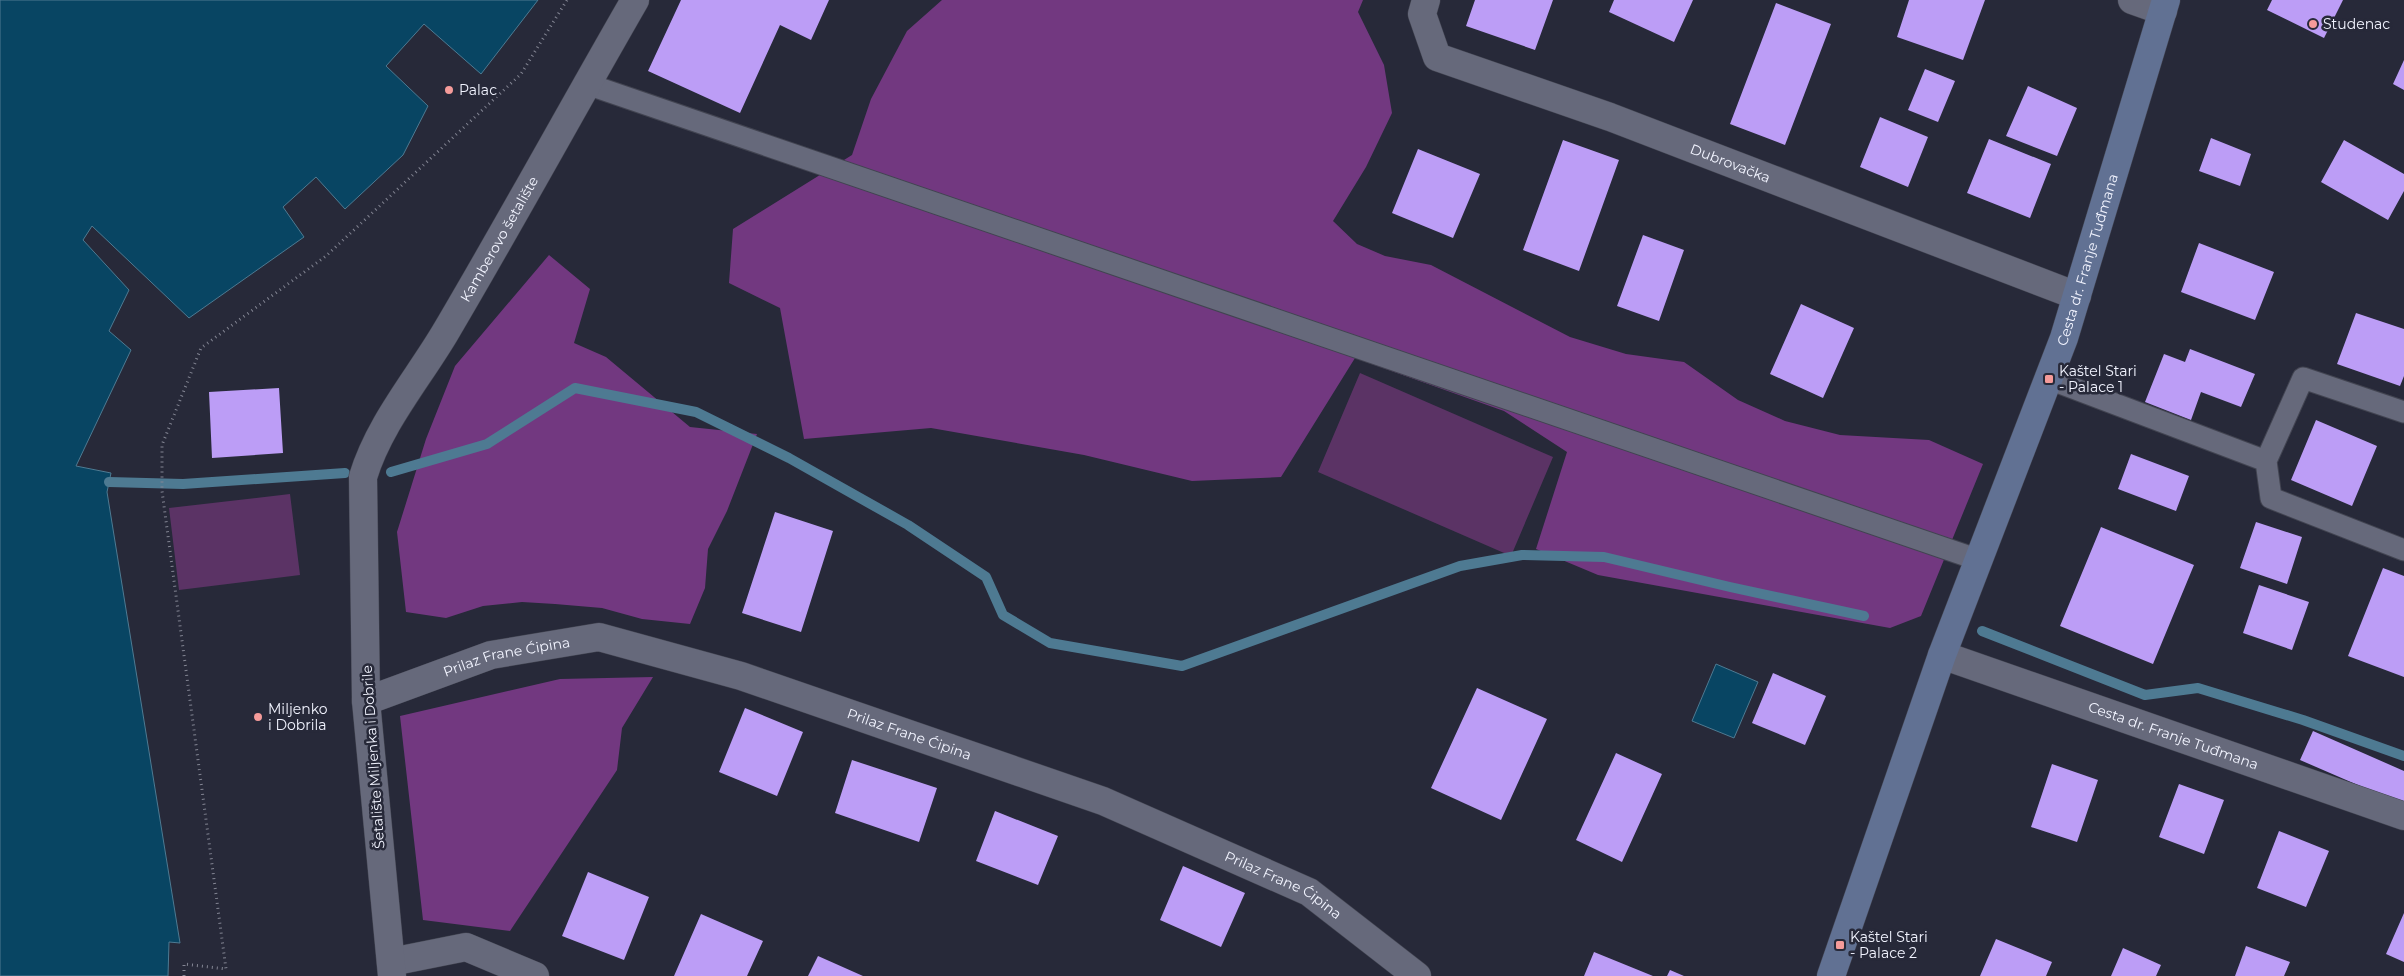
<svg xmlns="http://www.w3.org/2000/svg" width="2404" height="976" viewBox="0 0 2404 976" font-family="Montserrat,sans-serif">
  <rect width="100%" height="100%" fill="#272939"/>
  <!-- green -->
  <path fill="#5b3365" d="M1360,373L1553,457L1511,556L1318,472Z
    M290,494L300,575L179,590L169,508Z"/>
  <!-- forest -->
  <path fill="#723880" d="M942,0H1363L1358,12L1384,65L1392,113L1366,167L1333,221L1357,244L1385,256L1431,265L1570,337L1626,354L1684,362L1738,400L1785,421L1840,435L1929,440L1983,464L1921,616L1890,628L1598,575L1536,549L1567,452L1504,411L1355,358L1281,477L1192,481L1084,455L931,428L804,439L780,308L729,283L733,229L852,155L871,99L907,31Z
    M549,255L590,289L574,343L606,357L690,427L757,434L727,511L708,549L705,588L690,624L642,619L602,608L555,604L522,602L483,606L446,618L406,612L397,532L426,439L455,366Z
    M653,677L622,728L617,770L510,931L423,920L400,716L560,679Z"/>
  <!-- water -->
  <path fill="#084563" stroke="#4e7a92" d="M0,0H538L481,74L424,24L386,66L428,106L403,155L345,209L316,177L283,207L304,237L189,318L92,226L83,240L129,290L109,331L131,350L76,466L111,473L107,492L180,943L169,942L168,976H0Z
    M1716,664L1758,682L1734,738L1692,721Z"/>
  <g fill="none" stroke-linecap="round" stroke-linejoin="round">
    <!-- stream -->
    <path stroke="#4e7a92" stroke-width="10" d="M391,472L487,444L575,388L696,412L789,458L908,525L986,577L1003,615L1050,643L1182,666L1460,566L1522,555L1604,557L1730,587L1864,616
      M109,482L183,484L345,473
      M1982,631L2145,695L2198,688L2303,720L2404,756"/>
  </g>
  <!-- building -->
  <path fill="#bc9df6" d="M681,0H829L811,40L780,25L740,113L648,71Z
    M1475,0H1553L1535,50L1466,26Z
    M1614,0H1693L1674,42L1609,12Z
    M1909,0H1985L1963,60L1897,37Z
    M2272,0H2343L2324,38L2267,10Z
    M1776,3L1831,24L1785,145L1730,124Z
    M2404,60V90L2393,84Z
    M1925,69L1955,81L1938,122L1908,110Z
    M2028,86L2077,108L2057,156L2006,136Z
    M1880,117L1928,137L1908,187L1860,167Z
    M2211,138L2251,154L2240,186L2199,171Z
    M1989,139L2051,164L2030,218L1967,193Z
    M1563,140L1619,160L1579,271L1523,250Z
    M2344,140L2404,174V191L2388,220L2321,182Z
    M1418,149L1480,174L1453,238L1392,213Z
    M1643,235L1684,250L1659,321L1617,306Z
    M2199,243L2274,272L2255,320L2181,292Z
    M1801,304L1854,328L1823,398L1770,374Z
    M2356,313L2404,329V376L2400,386L2337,364Z
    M2190,349L2255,374L2241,407L2201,392L2191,420L2145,402L2164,354L2185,362Z
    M279,388L283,453L212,458L209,392Z
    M2316,420L2377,446L2352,506L2291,480Z
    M2131,454L2189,476L2176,511L2118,489Z
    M775,512L833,531L801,632L742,613Z
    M2256,522L2302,537L2287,584L2240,568Z
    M2101,527L2194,565L2153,664L2060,626Z
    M2383,568L2404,576V677L2348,656Z
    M2259,585L2309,602L2292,650L2243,633Z
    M1773,673L1826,696L1805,745L1752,723Z
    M1477,688L1547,719L1501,820L1431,788Z
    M745,708L803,732L777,796L719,772Z
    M2313,731L2404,771V805L2300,760Z
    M1616,753L1662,774L1622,862L1576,840Z
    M852,760L937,788L919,842L835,813Z
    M2052,764L2098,780L2077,842L2031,827Z
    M2179,784L2224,800L2204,854L2159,837Z
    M995,811L1058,836L1038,885L976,861Z
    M2279,831L2329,851L2306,907L2257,888Z
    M1183,866L1245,893L1221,947L1160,920Z
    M588,872L649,897L624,960L562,936Z
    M2404,913V962L2386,954Z
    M701,914L763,941L747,976H674Z
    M1996,939L2052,962L2046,976H1980Z
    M2246,946L2290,962L2284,976H2235Z
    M2123,948L2161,965L2156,976H2111Z
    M1594,952L1653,976H1584Z
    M818,956L863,976H808Z
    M1670,970L1684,976H1667Z"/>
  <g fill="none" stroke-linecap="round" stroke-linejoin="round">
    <!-- lane casing -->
    <g stroke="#424451" stroke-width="23">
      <path id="lane" d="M587,84L1979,560
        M2049,379L2266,461
        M2404,412L2303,378L2266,461L2271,498L2404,550"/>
    </g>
    <!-- street casing -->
    <g stroke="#424451" stroke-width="29">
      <g id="street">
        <path id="s1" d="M1426,0L1422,14L1437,57L1610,117L2077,296"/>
        <path d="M2132,0L2163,11"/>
        <path id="s2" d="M1942,655L2404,816"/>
        <path id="s3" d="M366,701L491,655L599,637L741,676L1103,801L1309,892L1417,976"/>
        <path d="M391,962L466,947L535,976"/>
        <path id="s4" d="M392,976L366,701L363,477C379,424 417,380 445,333C510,223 571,111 635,0"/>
      </g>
    </g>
    <!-- secondary casing -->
    <g stroke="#424451" stroke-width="29">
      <g id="secondary">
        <path id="s5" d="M1831,976L1942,655L2064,338L2166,0"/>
      </g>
    </g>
    <!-- path -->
    <path stroke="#838593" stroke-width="3" stroke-dasharray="1 4" stroke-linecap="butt" d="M184,976V964L226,969L162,491V445L201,348L326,256L521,74L567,0"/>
    <!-- lane -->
    <use href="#lane" stroke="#66697b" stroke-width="21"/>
    <!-- street -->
    <use href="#street" stroke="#66697b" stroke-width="28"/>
    <!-- secondary -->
    <use href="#secondary" stroke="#617193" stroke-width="28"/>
  </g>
  <!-- markers -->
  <g fill="#f59b9a" stroke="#272939" stroke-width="2">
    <circle cx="2313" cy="24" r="5"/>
    <circle cx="449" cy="90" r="5"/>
    <rect x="2044" y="374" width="10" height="10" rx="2.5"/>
    <circle cx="258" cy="717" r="5"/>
    <rect x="1835" y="940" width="10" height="10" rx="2.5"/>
  </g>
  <g text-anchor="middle" stroke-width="5" stroke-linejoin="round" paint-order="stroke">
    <!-- poi labels -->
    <g font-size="14" fill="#f2f4ff" stroke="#272939" text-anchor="start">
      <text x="2323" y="29">Studenac</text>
      <text x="459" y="95">Palac</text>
      <text x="2059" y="376">Kaštel Stari<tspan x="2059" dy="16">- Palace 1</tspan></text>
      <text x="268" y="714">Miljenko<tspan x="268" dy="16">i Dobrila</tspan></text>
      <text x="1850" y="942">Kaštel Stari<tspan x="1850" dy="16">- Palace 2</tspan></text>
    </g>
    <!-- street labels -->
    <g font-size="14" fill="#f2f4ff" stroke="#272939">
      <text dy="5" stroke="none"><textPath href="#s1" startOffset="372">Dubrovačka</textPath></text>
      <text dy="5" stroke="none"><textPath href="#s4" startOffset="775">Kamberovo šetalište</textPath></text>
      <text dy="5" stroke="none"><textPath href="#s5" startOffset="761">Cesta dr. Franje Tuđmana</textPath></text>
      <text dy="5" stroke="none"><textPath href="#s3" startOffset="148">Prilaz Frane Ćipina</textPath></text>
      <text dy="5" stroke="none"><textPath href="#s3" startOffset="568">Prilaz Frane Ćipina</textPath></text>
      <text dy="5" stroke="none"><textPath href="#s2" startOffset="245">Cesta dr. Franje Tuđmana</textPath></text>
      <text transform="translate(373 757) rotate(-94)" y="5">Šetalište Miljenka i Dobrile</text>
      <text dy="5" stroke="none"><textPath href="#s3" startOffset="972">Prilaz Frane Ćipina</textPath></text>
    </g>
  </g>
</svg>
